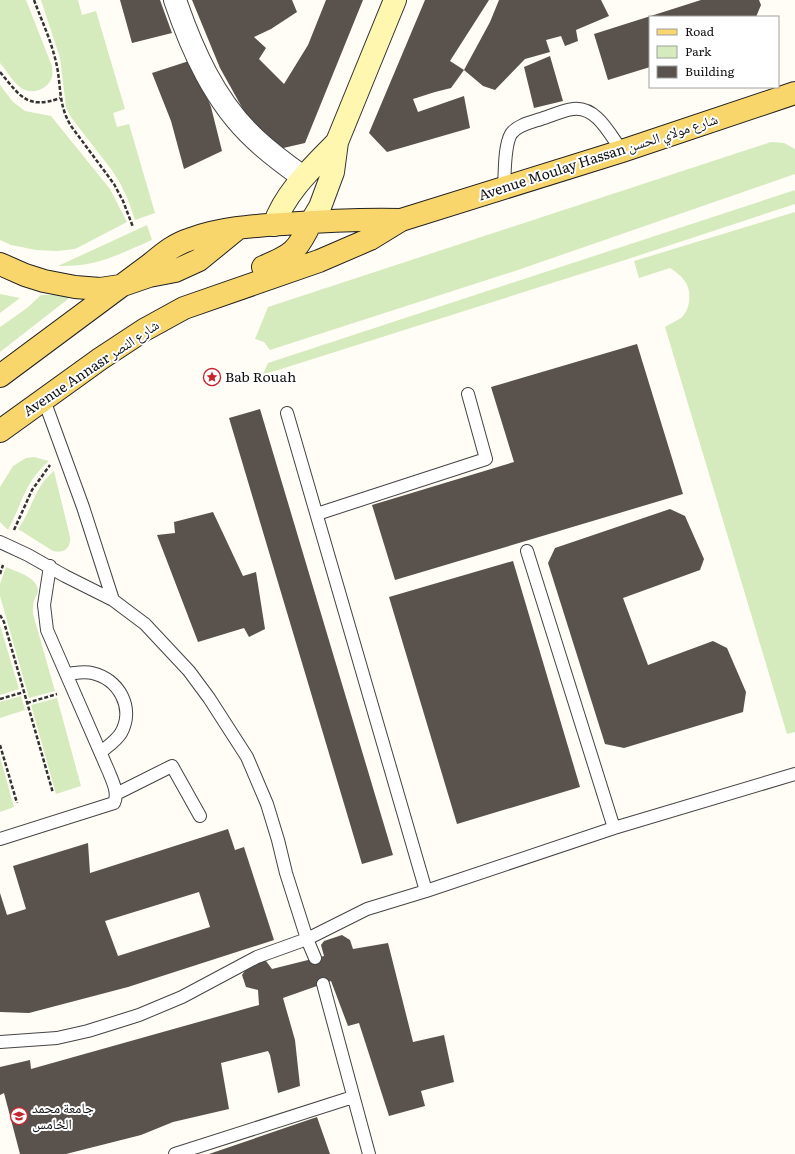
<svg xmlns="http://www.w3.org/2000/svg" width="795" height="1154" viewBox="0 0 795 1154" font-family="Literata,'Noto Naskh Arabic',serif">
  <rect width="100%" height="100%" fill="#fffdf5"/>
  <!-- green -->
  <path fill="#d5ebbd" d="M0,0H26L52,66C52,69 53,73 52,76C50,88 34,95 23,89C14,84 7,71 0,63Z
    M41,0H78L82,15L96,11L125,109L113,113L117,127L129,124L155,213L135,220L128,200L120,183L111,169L70,116L66,107L60,58Z
    M0,85L13,102L25,111L51,116L110,189L127,222L75,249L57,251L36,250L11,245L0,240Z
    M771,142L784,143L795,149V174L515,271L270,350L264,342L255,339L268,307Z
    M795,190V204L625,260L275,371L263,374L268,363Z
    M795,212V732L787,734L665,327C670,324 676,321 681,318C690,310 692,293 686,283C682,276 676,272 670,268L639,278L634,261Z
    M147,225L152,240C117,255 97,267 58,266Z
    M0,294L20,298L0,313Z
    M41,295H64L68,297V299L0,352V327L27,308Z
    M34,457L49,461C24,483 23,502 8,530L0,522V487L13,466L26,458Z
    M54,471L70,537C71,548 64,554 53,551L18,529C33,509 33,488 54,471Z
    M6,567C16,572 39,577 38,592C37,595 35,598 34,601C33,605 33,609 33,614L55,691L29,698L0,596V584Z
    M0,625L19,689L0,695Z
    M21,696L25,710L0,718V702Z
    M57,698L81,786L56,794L31,705Z
    M0,757L14,807L0,812Z"/>
  <!-- building -->
  <path fill="#5a524d" fill-rule="evenodd" d="M120,0H160L172,33L132,43Z
    M192,0H292L297,12L271,29L254,37L266,48L259,59L284,84L308,45L326,0H363L305,143L279,149L249,120L220,68Z
    M425,0H489L450,61L464,70L451,88L435,92L413,99L418,112L464,96L470,128L387,152L369,133Z
    M499,0H601L609,16L576,30L578,41L565,46L561,36L546,40L550,52L525,59L495,90L483,86L464,70L490,22Z
    M701,0H759L761,5L756,17H650V67L608,80L594,34Z
    M550,56L563,101L534,108L524,67Z
    M192,60L211,107L222,151L184,169L171,121L152,73Z
    M637,344L683,494L395,580L372,505L514,462L491,387Z
    M260,409L393,855L362,864L229,418Z
    M670,509L685,516L704,559L700,570L623,598L648,665L713,641L727,648L746,692L743,712L624,748L605,744L548,563L555,548Z
    M213,512L243,576L256,572L265,629L249,637L244,628L198,642L157,535L175,533L174,522Z
    M513,561L580,787L457,824L389,597Z
    M228,829L235,850L244,847L274,940L128,987L29,1013L0,1012V893L7,915L26,909L13,866L88,843L90,873ZM199,892L210,927L118,956L105,921Z
    M342,935L350,940L353,949L388,943L413,1042L444,1035L454,1082L421,1091L425,1106L389,1116L359,1023L348,1026L331,981L283,998L295,1040L300,1086L278,1093L270,1055L268,1051L221,1063L229,1109L173,1122L141,1135L66,1154H20L4,1093L0,1095V1067L30,1060L31,1069L259,1005L258,990L246,987L242,975L246,969L257,959L266,961L272,969L324,956L321,945L324,941Z
    M317,1117L330,1154H209Z"/>
  <g fill="none" stroke-linecap="round" stroke-linejoin="round">
    <!-- lane casing -->
    <g stroke="#444" stroke-width="14">
      <path id="lane" d="M504,188C505,173 504,146 511,134C517,125 532,122 541,119C551,116 563,110 573,109C597,106 610,135 622,151
        M44,400L83,507L113,600
        M287,413L426,891
        M317,514L486,459L468,394
        M0,542L28,555L65,576L113,600L145,624L189,671L209,698L247,757L267,804L278,840L286,873L307,939L315,958
        M527,551L614,828
        M67,674C76,673 84,671 92,673C119,679 135,708 121,733C116,741 108,746 101,752
        M116,794L172,766L200,816
        M0,839L114,803C119,793 112,780 108,770L47,630L44,605L50,566
        M323,984L369,1154
        M0,1042L57,1038L88,1031L139,1015L182,997L257,957L307,939L367,909L426,891L614,828L795,774
        M175,1154L353,1097"/>
    </g>
    <!-- street casing -->
    <g stroke="#444" stroke-width="24">
      <path id="street" d="M175,0C192,50 215,102 255,139C270,153 286,165 303,177"/>
    </g>
    <!-- secondary casing -->
    <g stroke="#333" stroke-width="24">
      <path id="secondary" d="M311,222L320,207L333,172L337,142L395,0
        M274,225C285,192 314,166 337,142"/>
    </g>
    <!-- primary casing -->
    <g stroke="#222" stroke-width="24">
      <path id="primary" d="M0,264L25,275L44,281L75,287L100,289L120,286L149,276L175,271L199,260L237,229
        M263,267C292,255 297,252 311,222
        M0,376L152,263C165,252 175,244 191,239C220,228 253,226 284,224C323,221 362,219 401,220
        M0,431L100,359L144,330L184,308L319,261L370,239L401,220L622,151L795,93"/>
    </g>
    <!-- path -->
    <path stroke="#333" stroke-width="2.5" stroke-dasharray="4 2" stroke-linecap="butt" d="M34,0C41,19 50,38 55,58C62,83 57,103 71,126L114,184L123,201L133,227
      M0,72C20,96 27,110 60,98
      M14,530L32,490L50,465
      M0,574L3,565
      M0,615L4,622L53,793
      M0,699L24,692
      M27,703L57,694
      M0,745L17,803"/>
    <!-- lane -->
    <use href="#lane" stroke="#fff" stroke-width="12"/>
    <!-- street -->
    <use href="#street" stroke="#fff" stroke-width="22"/>
    <!-- secondary -->
    <use href="#secondary" stroke="#fff6b0" stroke-width="22"/>
    <!-- primary -->
    <use href="#primary" stroke="#f9d66b" stroke-width="22"/>
  </g>
  <!-- icons -->
  <defs>
    <g id="sight-ring" transform="scale(0.9)"><circle r="9.5" fill="#fff" stroke="#c4262e" stroke-width="1.5"/><path d="M0-6L1.8-2.2L6-1.7L2.9 1.2L3.7 5.4L0 3.3L-3.7 5.4L-2.9 1.2L-6-1.7L-1.8-2.2Z" fill="#c4262e"/></g>
    <g id="university-ring" transform="scale(0.9)"><circle r="9.5" fill="#fff" stroke="#c4262e" stroke-width="1.5"/><path d="M0-5L7-2L0 1L-7-2ZM-4 1L0 2.5L4 1V4Q0 6-4 4Z" fill="#c4262e"/></g>
  </defs>
  <g fill-rule="evenodd">
    <use href="#sight-ring" x="212" y="377"/>
    <use href="#university-ring" x="19" y="1116"/>
  </g>
  <g text-anchor="middle" stroke-width="4" stroke-linejoin="round" paint-order="stroke">
    <!-- street labels -->
    <g font-size="14" fill="#111" stroke="#fff">
      <text transform="translate(598 157) rotate(-18)" y="5">Avenue Moulay Hassan شارع مولاي الحسن</text>
      <text transform="translate(91 368) rotate(-34)" y="5">Avenue Annasr شارع النصر</text>
    </g>
    <!-- poi labels -->
    <g font-size="14" fill="#111" stroke="#fff" text-anchor="start">
      <text x="225" y="382">Bab Rouah</text>
      <text x="32" y="1113">جامعة محمد<tspan x="32" dy="16">الخامس</tspan></text>
    </g>
  </g>
  <!-- legend -->
  <rect x="649" y="16" width="130" height="72" fill="#ffffff" stroke="#a0a0a0"/>
  <rect x="657" y="29" width="20" height="6" fill="#f9d66b" stroke="#a0a0a0"/>
  <text x="685" y="36" font-size="12" fill="#111111">Road</text>
  <rect x="657" y="46" width="20" height="12" fill="#d5ebbd" stroke="#a0a0a0"/>
  <text x="685" y="56" font-size="12" fill="#111111">Park</text>
  <rect x="657" y="66" width="20" height="12" fill="#5a524d" stroke="#a0a0a0"/>
  <text x="685" y="76" font-size="12" fill="#111111">Building</text>
</svg>
